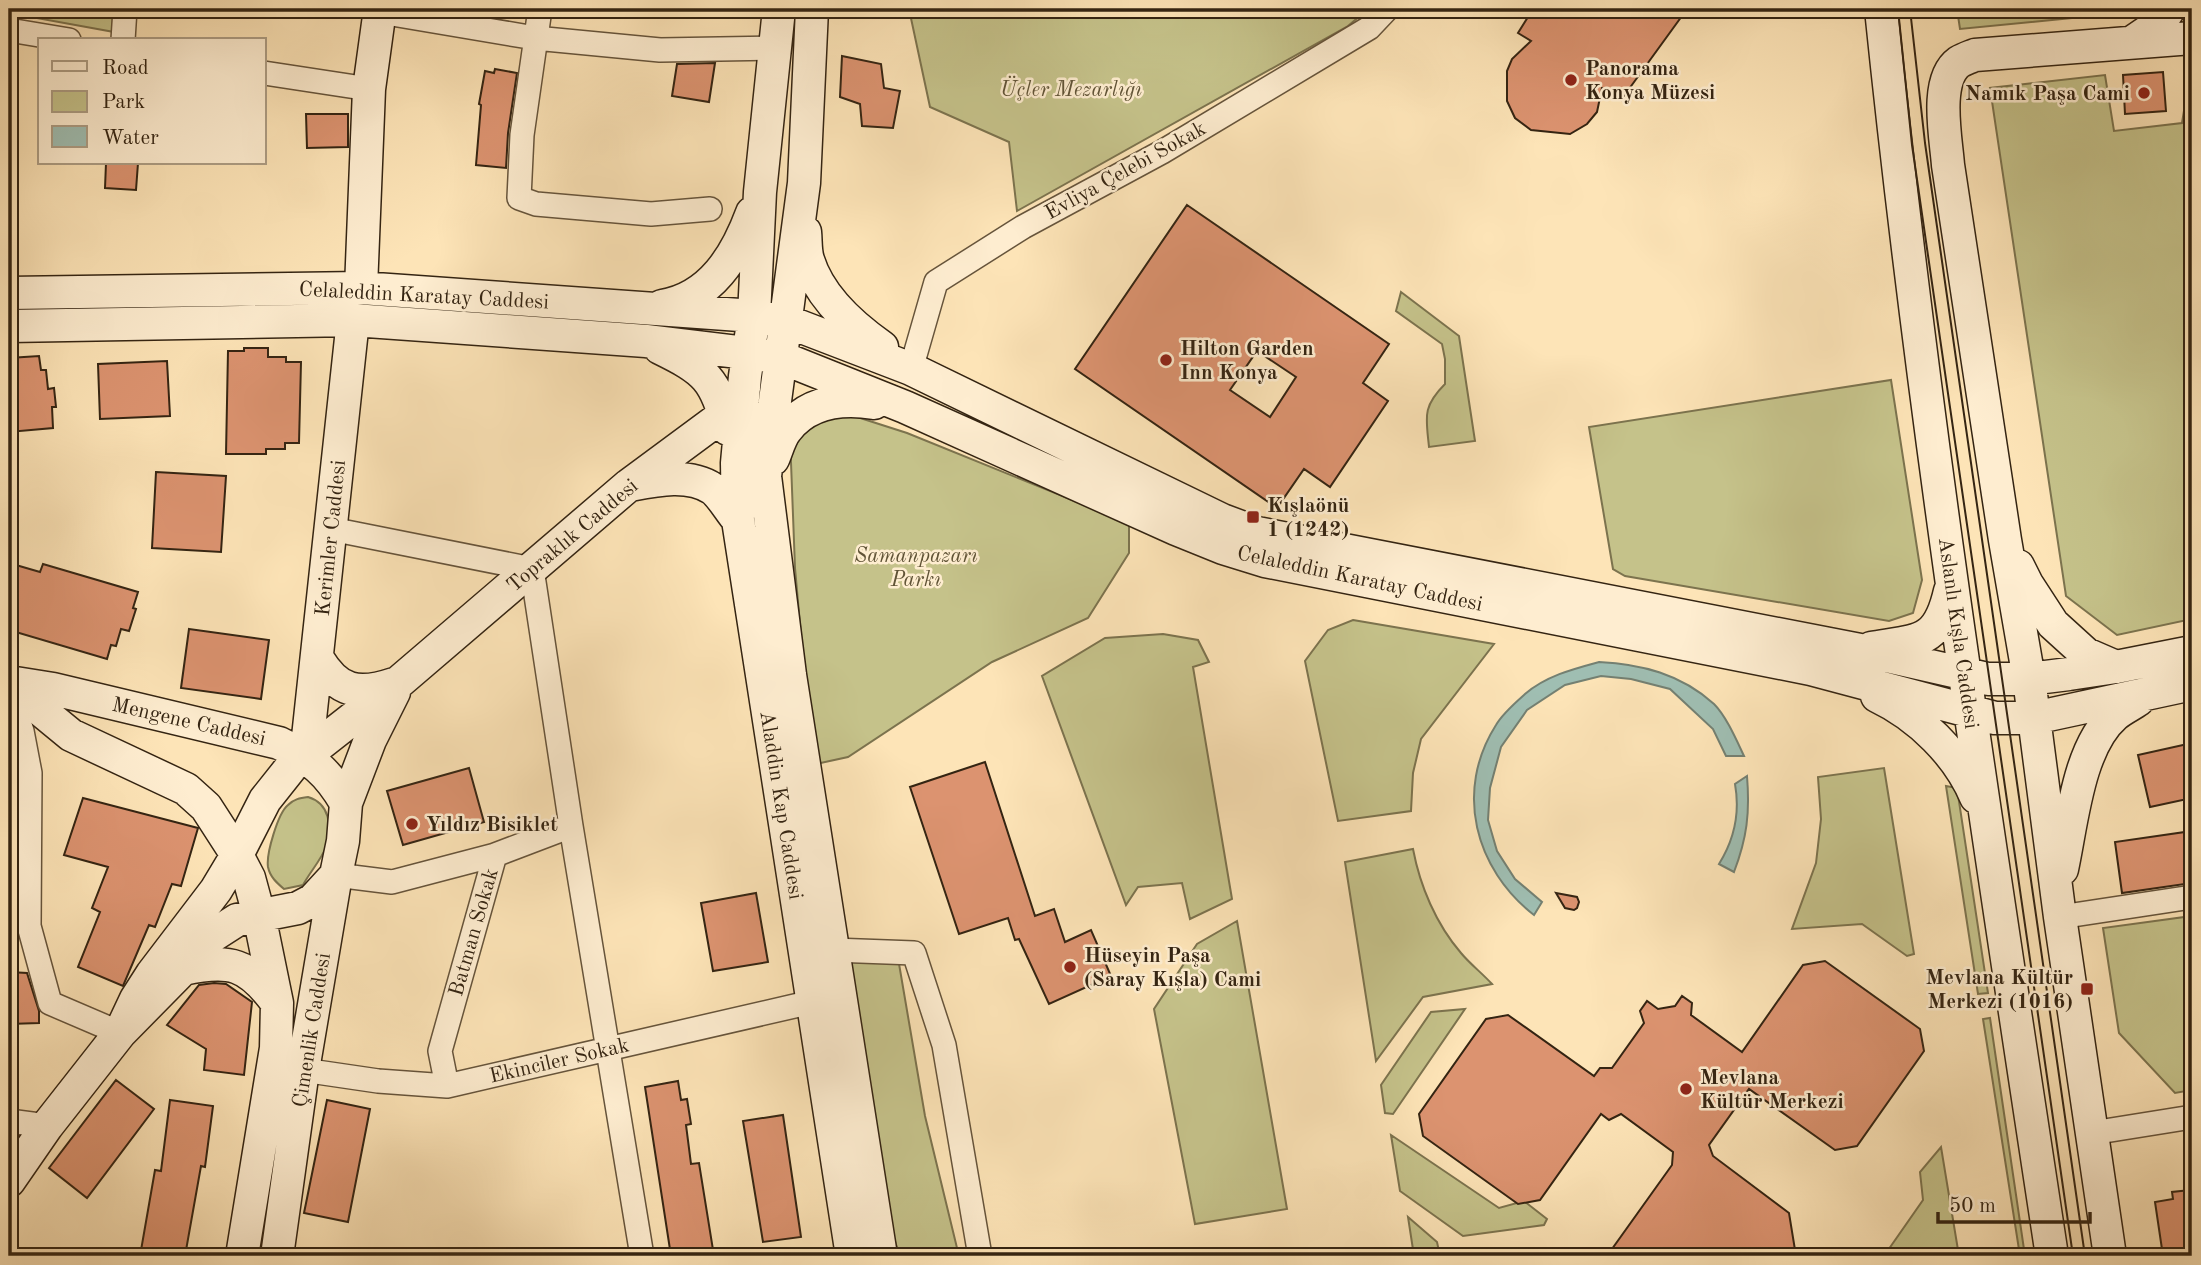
<svg xmlns="http://www.w3.org/2000/svg" width="2201" height="1265" viewBox="0 0 2201 1265" font-family="'Old Standard TT',serif">
  <rect width="100%" height="100%" fill="#fde4b7"/>
  <filter id="stains"><feTurbulence type="fractalNoise" baseFrequency=".00286" numOctaves="4"/><feColorMatrix values="0 0 0 0 .2 0 0 0 0 .09 0 0 0 0 .02 0 0 0 .5 -.17"/></filter>
  <radialGradient id="worn" r=".72"><stop offset=".6" stop-color="#630" stop-opacity="0"/><stop offset="1" stop-color="#630" stop-opacity=".3"/></radialGradient>
  <!-- green -->
  <path fill="#c5c28a" stroke="#7c734e" stroke-width="2" d="M9,9H115L114,32L9,13Z
    M909,9H1368L1348,26L1017,211L1009,142L930,107Z
    M1957,9H2134L2132,12L1960,29Z
    M2192,62V619L2117,635L2066,596L1990,88L2105,75L2114,131L2182,123Z
    M1401,292L1459,336L1475,441L1429,447C1426,417 1422,407 1445,384V359L1442,344L1396,311Z
    M1891,380L1922,580L1913,613L1889,621L1625,576L1613,569L1589,427Z
    M829,408L907,433L1129,523V553L1088,618L992,662L848,757L816,764L804,669L795,568L790,436Z
    M1353,620L1494,644L1421,739L1413,773L1411,811L1338,821L1305,661L1328,630Z
    M1163,634L1198,640L1209,662L1193,667L1232,899L1190,919L1182,883L1138,887L1126,905L1042,676L1105,638Z
    M1884,768L1914,954L1907,956L1862,924L1792,929L1816,863L1821,819L1818,777Z
    M1946,786L1957,788L1988,993L1978,994Z
    M308,797C329,803 333,826 326,847C321,860 310,872 303,885L284,889C277,883 270,877 268,867C266,854 278,813 288,805C294,799 300,798 308,797Z
    M1413,849C1420,886 1436,924 1461,953C1470,964 1482,973 1492,984L1423,997L1376,1061L1345,862Z
    M2192,916V1090L2175,1093L2119,1033L2103,928Z
    M1237,921L1287,1209L1195,1224L1154,1009L1197,944Z
    M897,952L925,1116L958,1252L946,1256H900L871,1171L836,960Z
    M1465,1009L1393,1114L1385,1113L1381,1085L1431,1012Z
    M1990,1018L2025,1256H2020L1983,1019Z
    M1391,1135L1499,1208L1524,1201L1547,1219L1544,1225L1463,1236L1400,1191Z
    M1941,1147L1959,1256H1884L1923,1200L1920,1172Z
    M1408,1217L1437,1242L1440,1256H1414Z"/>
  <!-- water -->
  <path fill="#9fbeb2" stroke="#748072" stroke-width="2" d="M1599,662C1641,664 1681,674 1714,704C1726,716 1736,739 1744,756H1726L1713,729L1670,689L1631,679L1601,676L1565,685L1527,710L1501,747L1490,788L1488,820L1497,851L1515,879L1542,902L1534,915C1475,869 1454,791 1496,725C1502,714 1516,702 1525,694C1546,676 1573,669 1599,662Z
    M1747,776C1750,813 1747,838 1734,872L1719,864C1734,840 1740,812 1735,784Z"/>
  <!-- building -->
  <path fill="#dc9370" stroke="#342412" stroke-width="2" fill-rule="evenodd" d="M1533,9H1687L1621,100L1602,88L1597,112L1587,124L1570,134L1531,130L1515,118L1507,101V71L1512,59L1531,41L1518,33Z
    M842,56L881,64L884,88L900,91L893,128L862,126L860,104L840,97Z
    M715,63L709,102L672,96L677,64Z
    M495,69L517,73L508,133L506,168L476,165L481,105L479,104L485,71L494,73Z
    M2163,72L2166,111L2125,114L2123,75Z
    M306,114H348V147L307,148Z
    M106,163H138L136,190L105,188Z
    M1187,205L1389,344L1363,383L1388,401L1330,487L1304,469L1277,508L1075,369ZM1257,351L1296,377L1270,417L1230,390Z
    M244,348H268V357H286V362H301L299,443H285V449H266V454H226L228,351H244Z
    M39,356L41,370H46L48,389L54,388L56,407H52L53,428L9,432V358Z
    M167,361L170,416L100,419L98,364Z
    M156,472L226,476L221,552L152,548Z
    M9,563L40,572L43,564L138,592L133,608L136,609L129,631L121,629L116,646L111,645L107,659L9,630Z
    M189,629L269,640L261,699L181,688Z
    M2192,743V798L2150,807L2138,755Z
    M985,762L1035,916L1054,909L1065,942L1091,930L1111,976L1049,1004L1019,939L1015,940L1008,918L959,934L910,787Z
    M469,768L484,822L403,845L387,791Z
    M83,798L198,828L181,886L172,884L155,927L149,925L123,986L78,967L100,912L92,908L108,867L64,855Z
    M2192,831V883L2122,893L2115,842Z
    M756,893L768,962L713,971L701,903Z
    M1556,893L1577,897L1579,902L1577,908L1574,910L1565,908Z
    M1825,961L1920,1029L1924,1051L1857,1146L1835,1150L1749,1089L1709,1145L1713,1156L1789,1213L1796,1256H1607L1672,1165L1673,1152L1621,1114L1609,1120L1601,1114L1540,1200L1518,1204L1423,1136L1419,1114L1486,1019L1508,1015L1594,1076L1600,1068H1612L1644,1023L1640,1011L1647,1001L1658,1009L1675,1006L1682,996L1692,1003L1691,1015L1742,1052L1803,965Z
    M9,972L27,973L39,1011V1023L9,1024Z
    M214,983L226,984L252,1002L244,1075L204,1070L206,1049L167,1025L199,985Z
    M116,1080L154,1109L87,1198L49,1168Z
    M678,1081L681,1100L687,1099L691,1124L686,1125L691,1164L699,1163L714,1256H671L645,1087Z
    M170,1100L213,1106L205,1167L201,1166L185,1256H140L155,1170L161,1171Z
    M327,1100L370,1109L348,1222L304,1213Z
    M783,1115L801,1237L763,1242L743,1121Z
    M2190,1190L2192,1204V1256H2163L2155,1202L2173,1199L2172,1192Z"/>
  <g fill="none" stroke-linecap="round" stroke-linejoin="round">
    <!-- street casing -->
    <g stroke="#66543b" stroke-width="26">
      <path id="street" d="M540,9L522,135L519,198L536,204L651,214L710,209
        M380,12L535,38L660,50L774,48
        M9,30L69,40
        M123,40L125,9
        M264,73L369,89
        M911,369L936,282L1023,227L1162,152L1369,28L1387,9
        M331,529L532,569L571,826L642,1256
        M9,691L22,731L30,773L29,926L50,1003L120,1033
        M495,855L571,826
        M336,875L392,882L495,855L440,1051L447,1086
        M2060,917L2192,897
        M833,950L914,953L944,1045L980,1256
        M303,1070L378,1081L447,1086L812,1002
        M9,1121L47,1126
        M2092,1133L2192,1117"/>
    </g>
    <!-- secondary casing -->
    <g stroke="#342412" stroke-width="35">
      <path id="secondary" d="M779,9L760,192L754,316L745,376L737,463L738,520L852,1256
        M812,9L804,183L765,476L790,675L881,1256
        M1881,9C1924,427 1989,841 2052,1256
        M2134,41L2159,24L2169,9
        M805,232C806,241 805,251 808,260C819,296 852,326 882,347
        M361,288L369,89L380,9
        M9,293L361,288L754,316L786,321L911,369L1222,520L1257,533L1860,650L1988,679H2029L2069,674L2116,667L2192,652
        M662,306C711,298 736,256 752,213
        M9,326L353,320L646,341L780,357L905,407L1176,529L1223,548L1265,561L1811,669L1995,718H2034L2192,684
        M660,348C705,370 716,379 728,429
        M773,459C777,450 780,437 787,429C809,401 842,398 874,403
        M630,485C656,480 689,473 713,489C722,496 730,511 738,520
        M2018,566L2027,584L2053,624L2086,654L2116,667
        M1871,648C1919,640 1938,644 1950,591
        M318,659C338,692 358,696 394,684
        M9,682L53,689L279,743C312,759 328,772 346,803
        M9,684L71,735L186,789L206,807L237,855L249,878L259,915L277,1003L276,1048L242,1256
        M1877,696C1919,716 1958,754 1976,797
        M306,756L353,320
        M2062,869C2072,823 2078,747 2115,715C2122,709 2131,705 2138,700
        M183,969C230,959 248,963 277,1003
        M120,1033L136,999L152,974L216,890L237,855L265,800L292,766L399,682L629,485L725,414L744,389
        M9,1181L47,1126L120,1033L183,969L209,938L237,920L298,908L313,900L336,875
        M277,1256L303,1070L336,875L343,841L346,803L370,740L394,692
        M2110,1256L2060,917L2029,679L2005,540L1948,165C1946,138 1934,80 1959,62C1964,59 1970,57 1975,55L2192,38"/>
    </g>
    <!-- street -->
    <use href="#street" stroke="#feedd0" stroke-width="23"/>
    <!-- secondary -->
    <use href="#secondary" stroke="#feedd0" stroke-width="32"/>
    <!-- tram -->
    <path stroke="#342412" stroke-width="2" d="M1898,9L1912,145L2073,1256
      M1910,9L1925,143L2085,1256"/>
  </g>
  <!-- markers -->
  <g fill="#8f2418" stroke="#feedd0" stroke-width="2.5">
    <circle cx="1571" cy="80" r="7"/>
    <circle cx="2144" cy="93" r="7"/>
    <circle cx="1166" cy="360" r="7"/>
    <rect x="1246" y="510" width="14" height="14" rx="3.5"/>
    <circle cx="412" cy="824" r="7"/>
    <circle cx="1070" cy="967" r="7"/>
    <rect x="2080" y="982" width="14" height="14" rx="3.5"/>
    <circle cx="1686" cy="1089" r="7"/>
  </g>
  <g text-anchor="middle" stroke-width="5" stroke-linejoin="round" paint-order="stroke">
    <!-- poi labels -->
    <g font-size="21" font-weight="bold" fill="#342412" stroke="#feedd0" text-anchor="start">
      <text x="1585" y="75">Panorama<tspan x="1585" dy="24">Konya Müzesi</tspan></text>
      <text x="2130" y="100" text-anchor="end">Namık Paşa Cami</text>
      <text x="1180" y="355">Hilton Garden<tspan x="1180" dy="24">Inn Konya</tspan></text>
      <text x="1267" y="512">Kışlaönü<tspan x="1267" dy="24">1 (1242)</tspan></text>
      <text x="426" y="831">Yıldız Bisiklet</text>
      <text x="1084" y="962">Hüseyin Paşa<tspan x="1084" dy="24">(Saray Kışla) Cami</tspan></text>
      <text x="2073" y="984" text-anchor="end">Mevlana Kültür<tspan x="2073" dy="24">Merkezi (1016)</tspan></text>
      <text x="1700" y="1084">Mevlana<tspan x="1700" dy="24">Kültür Merkezi</tspan></text>
    </g>
    <!-- park labels -->
    <g font-size="21" font-style="italic" fill="#605336" stroke="#feedd0">
      <text x="1071" y="96">Üçler Mezarlığı</text>
      <text x="916" y="562">Samanpazarı<tspan x="916" dy="24">Parkı</tspan></text>
    </g>
    <!-- street labels -->
    <g font-size="21" fill="#342412" stroke="#feedd0">
      <text transform="translate(1125 170) rotate(-29)" y="7">Evliya Çelebi Sokak</text>
      <text transform="translate(424 295) rotate(3)" y="7">Celaleddin Karatay Caddesi</text>
      <text transform="translate(572 535) rotate(-40)" y="7">Topraklık Caddesi</text>
      <text transform="translate(330 538) rotate(-84)" y="7">Kerimler Caddesi</text>
      <text transform="translate(1360 578) rotate(12)" y="7">Celaleddin Karatay Caddesi</text>
      <text transform="translate(1959 633) rotate(82)" y="7">Aslanlı Kışla Caddesi</text>
      <text transform="translate(189 721) rotate(13)" y="7">Mengene Caddesi</text>
      <text transform="translate(782 805) rotate(81)" y="7">Aladdin Kap Caddesi</text>
      <text transform="translate(473 932) rotate(-74)" y="7">Batman Sokak</text>
      <text transform="translate(311 1030) rotate(-81)" y="7">Çimenlik Caddesi</text>
      <text transform="translate(559 1060) rotate(-13)" y="7">Ekinciler Sokak</text>
    </g>
  </g>
  <!-- margin -->
  <rect width="2201" height="1265" fill="none" stroke="#fde4b7" stroke-width="35"/>
  <rect x="10" y="10" width="2180" height="1244" fill="none" stroke="#342412" stroke-width="3.5"/>
  <rect x="18" y="18" width="2166" height="1230" fill="none" stroke="#342412" stroke-width="2"/>
  <!-- legend -->
  <rect x="38" y="38" width="228" height="126" fill="#feedd0" stroke="#ad9d84" stroke-width="2"/>
  <rect x="52" y="61" width="35" height="10" fill="#feedd0" stroke="#ad9d84" stroke-width="2"/>
  <text x="102" y="74" font-size="21" fill="#342412">Road</text>
  <rect x="52" y="91" width="35" height="21" fill="#c5c28a" stroke="#ad9d84" stroke-width="2"/>
  <text x="102" y="108" font-size="21" fill="#342412">Park</text>
  <rect x="52" y="126" width="35" height="21" fill="#9fbeb2" stroke="#ad9d84" stroke-width="2"/>
  <text x="102" y="144" font-size="21" fill="#342412">Water</text>
  <!-- scale -->
  <path d="M1938 1212v10h152v-10" fill="none" stroke="#342412" stroke-width="3.5"/>
  <text x="1949" y="1212" font-size="21" fill="#342412" stroke="#feedd0" stroke-width="5" paint-order="stroke">50 m</text>
  <rect width="100%" height="100%" filter="url(#stains)"/>
  <rect width="100%" height="100%" fill="url(#worn)"/>
</svg>
